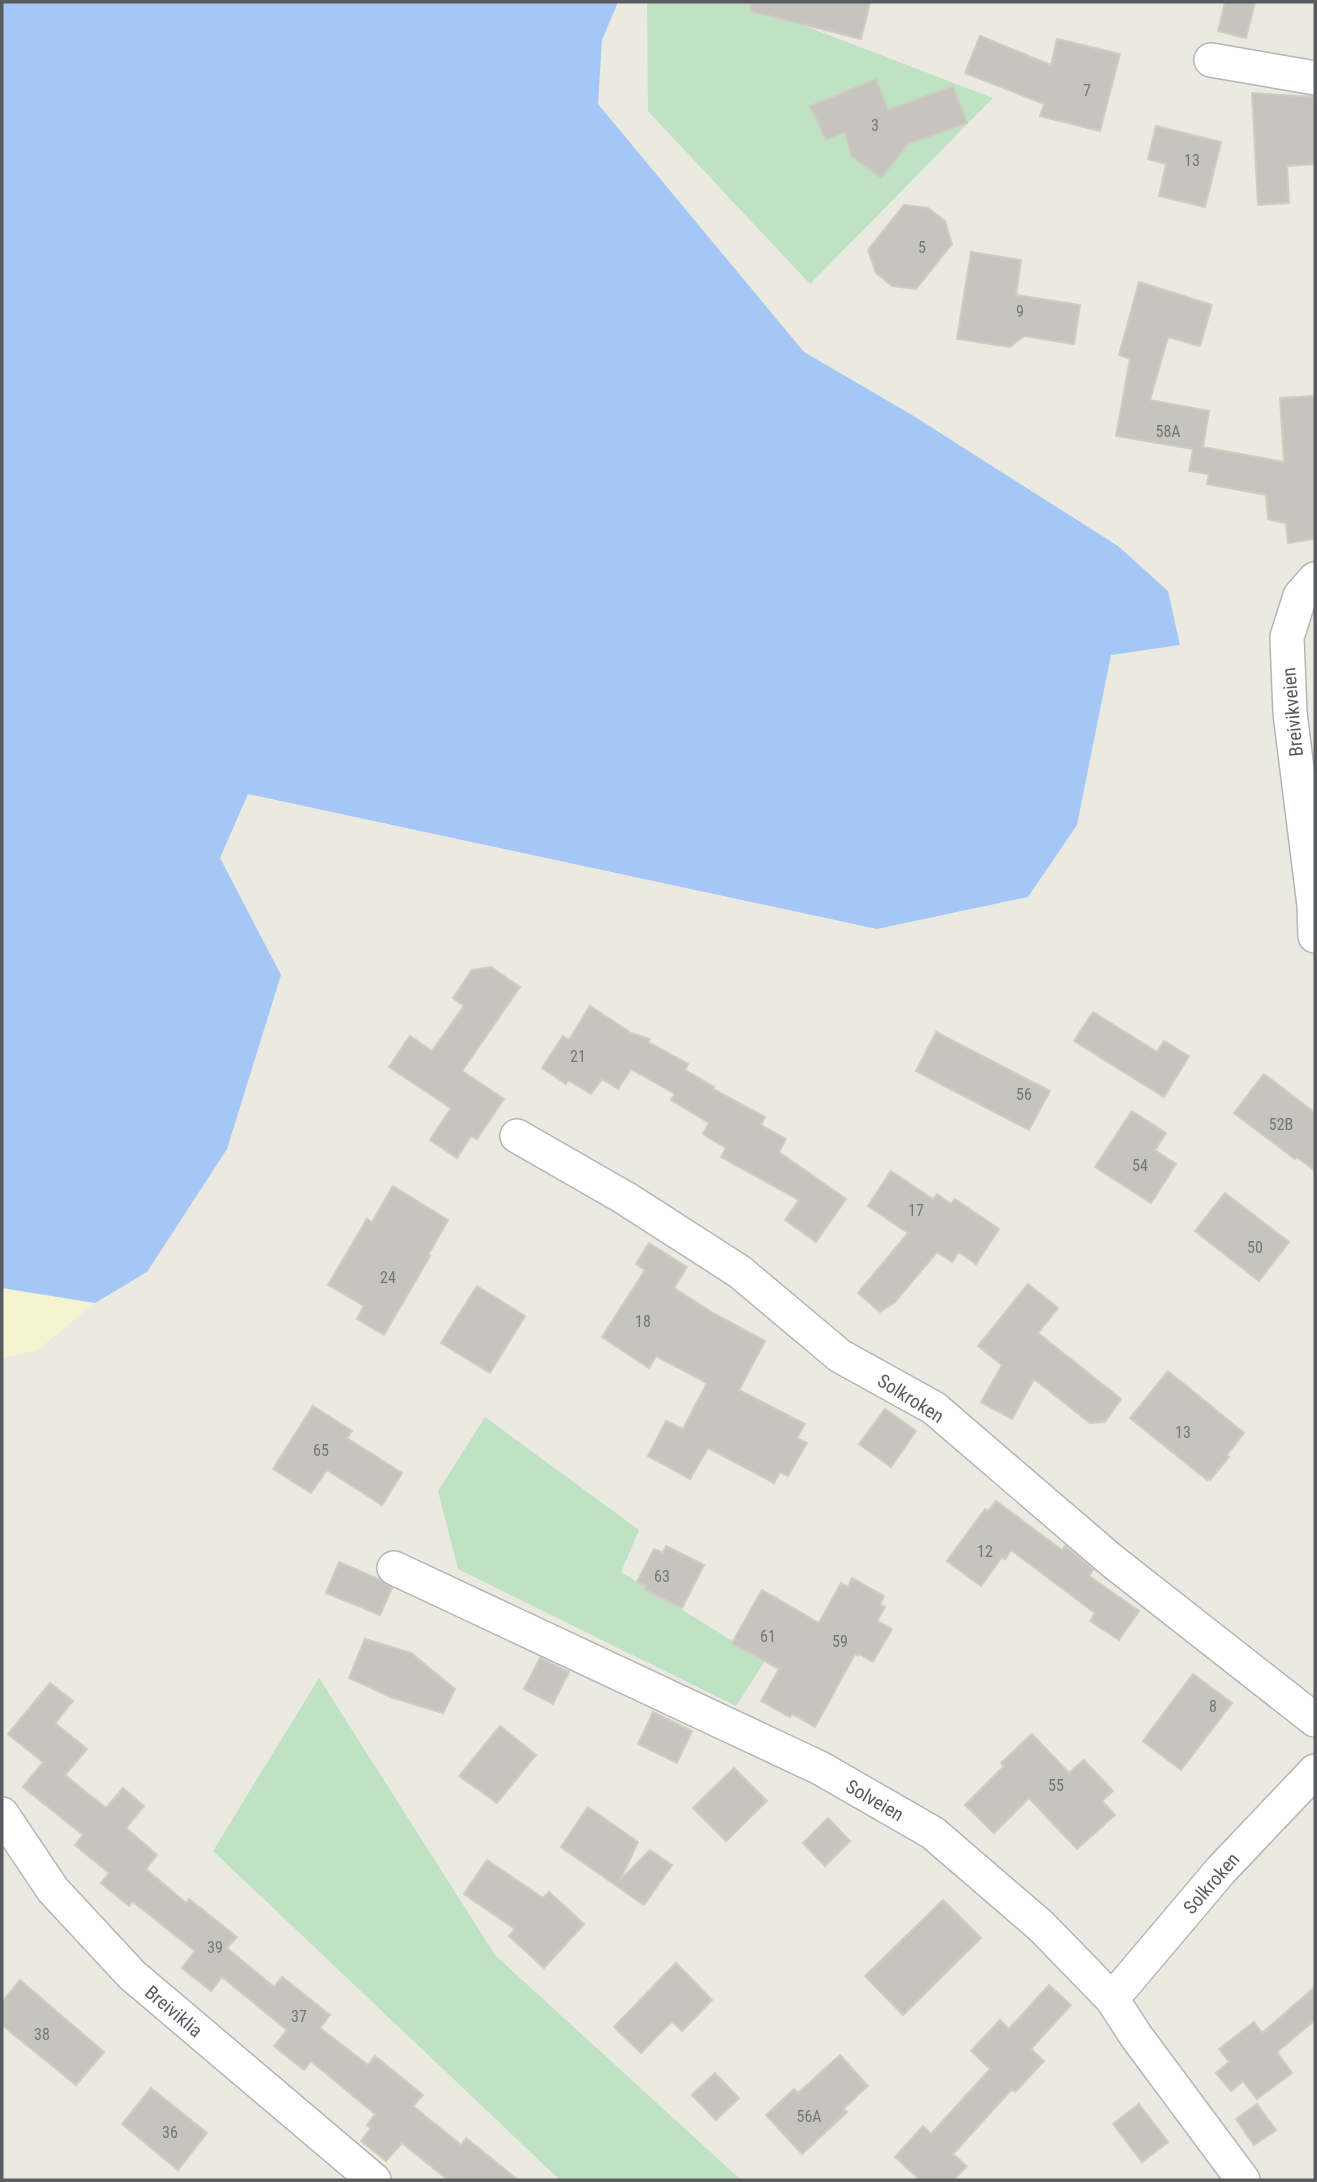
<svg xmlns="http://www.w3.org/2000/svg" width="1317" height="2182" viewBox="0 0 1317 2182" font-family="'Roboto Condensed',sans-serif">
  <rect width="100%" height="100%" fill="#ebeae1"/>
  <!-- green -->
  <path fill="#bfe1c4" d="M647,2H753V6L993,98L810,284L648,111Z
    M485,1417L639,1530L621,1572L765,1661L736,1706L458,1569L438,1491Z
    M319,1678L495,1955L741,2180H560L213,1851Z"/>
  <!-- sand -->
  <path fill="#f6f3d0" d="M2,1288L95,1303L38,1350L2,1358Z"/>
  <!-- water -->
  <path fill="#a4c7f7" d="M2,2H618L602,40L598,104L804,352L912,415L1118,546L1168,591L1180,645L1111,655L1077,825L1028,897L877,929L248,794L220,858L281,975L227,1149L147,1272L95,1303L2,1288Z"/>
  <!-- building -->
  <path fill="#c6c4be" stroke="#cfccc0" stroke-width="2" d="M751,2H870L861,39L750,11Z
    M1225,2H1255L1246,38L1218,31Z
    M980,36L1051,65L1057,39L1120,54L1100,131L1040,116L1044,104L965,73Z
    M876,79L888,110L953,86L967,123L908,144L881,178L851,156L845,132L826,140L810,106Z
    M1252,93L1315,97V164L1287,166L1289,203L1258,205Z
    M1156,126L1221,142L1205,207L1159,196L1166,164L1148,159Z
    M904,205L928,208L945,221L952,244L916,289L892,286L876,273L868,250Z
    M971,252L1021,260L1016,295L1080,305L1074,344L1024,336L1010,347L957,339Z
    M1139,282L1212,305L1200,346L1168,337L1150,400L1209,411L1203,447L1284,462L1280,398L1315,396V539L1288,543L1286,523L1268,519L1266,495L1207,484L1209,474L1189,471L1193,449L1116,436L1130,359L1119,355Z
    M491,967L520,987L462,1071L504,1099L477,1139L471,1136L457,1158L430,1140L451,1108L389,1067L410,1036L432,1051L464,1006L453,998L472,970Z
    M590,1006L631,1033L650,1039L648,1042L688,1064L685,1070L714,1087L713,1089L765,1117L761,1125L786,1139L779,1152L846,1199L816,1242L785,1220L799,1200L721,1157L726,1148L703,1134L709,1123L671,1100L675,1094L631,1069L618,1089L602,1079L591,1094L568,1080L566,1084L542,1068L563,1036L569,1040Z
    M1093,1012L1157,1052L1164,1041L1189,1056L1164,1097L1074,1041Z
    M936,1032L1050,1091L1029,1130L916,1071Z
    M1264,1074L1315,1113V1171L1297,1157L1295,1159L1234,1113Z
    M1132,1111L1166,1133L1155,1150L1176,1164L1151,1203L1095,1167Z
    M891,1171L933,1199L937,1194L951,1204L955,1199L999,1229L976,1264L959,1252L952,1262L937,1252L895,1302L880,1312L858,1293L908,1233L868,1206Z
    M393,1186L448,1220L428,1255L430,1256L384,1335L357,1319L364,1306L328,1285L367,1219L372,1222Z
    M1225,1193L1289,1242L1259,1281L1195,1231Z
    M649,1243L687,1267L674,1288L713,1313L765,1341L739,1390L805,1424L797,1438L807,1443L788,1476L780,1472L774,1483L708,1448L690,1479L648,1456L666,1421L683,1429L707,1383L656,1356L649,1368L602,1337L645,1270L636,1264Z
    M1028,1284L1058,1308L1038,1333L1121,1399L1105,1422L1090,1423L1034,1379L1012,1419L981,1402L1002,1365L978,1346Z
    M477,1286L525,1316L490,1373L441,1343Z
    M1168,1371L1244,1433L1227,1455L1229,1457L1210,1480L1208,1478L1207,1480L1130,1418Z
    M313,1406L352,1431L347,1438L402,1473L382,1505L327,1470L311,1493L273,1469Z
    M885,1409L916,1431L891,1467L859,1444Z
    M996,1501L1062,1550L1065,1546L1093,1570L1089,1576L1139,1611L1119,1640L1090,1621L1095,1613L1011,1550L1005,1559L1002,1557L981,1586L947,1561L985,1509L988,1511Z
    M666,1546L704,1565L682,1608L644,1589L646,1586L637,1582L654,1549L663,1553Z
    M339,1562L378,1579L392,1588L380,1615L326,1593Z
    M852,1578L884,1596L880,1605L885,1607L877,1621L892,1629L873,1662L859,1654L858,1656L855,1654L815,1727L792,1714L790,1717L761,1701L779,1669L732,1643L762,1590L819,1623L841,1583L848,1587Z
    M365,1639L411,1653L455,1689L443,1713L393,1698L349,1678Z
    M540,1658L569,1672L553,1704L524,1689Z
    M1193,1674L1232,1703L1181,1770L1143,1741Z
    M50,1683L73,1701L55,1723L87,1749L65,1775L106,1808L123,1788L144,1806L126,1828L157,1855L146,1869L186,1903L189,1899L237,1937L227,1948L274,1987L282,1977L330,2015L320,2028L368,2065L375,2056L423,2095L413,2106L461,2145L466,2138L518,2180H448L402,2143L386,2161L361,2141L371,2128L367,2125L375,2114L311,2061L304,2070L274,2046L287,2030L222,1977L211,1991L182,1968L195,1951L132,1901L129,1906L101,1883L109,1873L75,1845L83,1835L23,1787L43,1762L8,1734Z
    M653,1712L692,1731L677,1763L638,1744Z
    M500,1726L536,1755L497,1803L459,1776Z
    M1032,1734L1069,1773L1084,1760L1113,1791L1102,1801L1115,1815L1077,1849L1029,1798L994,1833L965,1805L1004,1766L1001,1763Z
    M734,1768L767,1801L726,1841L693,1808Z
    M588,1807L638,1842L620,1880L650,1850L672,1865L644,1905L561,1847Z
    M828,1818L850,1841L825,1866L803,1843Z
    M487,1860L543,1898L549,1892L584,1924L544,1968L509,1936L515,1929L464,1894Z
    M943,1900L981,1938L903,2015L865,1976Z
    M676,1963L712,2000L682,2031L672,2021L641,2053L614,2027Z
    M20,1980L104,2052L76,2085L2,2025V2002Z
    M1049,1985L1071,2005L1031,2049L1044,2061L1015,2092L1012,2089L953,2154L967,2166L954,2180H920L895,2157L923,2126L931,2134L990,2069L971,2051L1000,2020L1009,2029Z
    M1315,1987V2020L1277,2052L1292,2073L1257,2099L1243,2081L1231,2091L1216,2073L1229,2062L1219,2049L1254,2022L1262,2033Z
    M840,2055L868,2086L843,2109L847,2112L802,2154L766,2115L794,2089L798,2093Z
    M715,2073L739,2098L716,2120L692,2095Z
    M151,2088L207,2133L178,2170L122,2124Z
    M1139,2104L1168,2142L1142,2162L1113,2124Z
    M1257,2104L1276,2130L1254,2145L1236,2119Z"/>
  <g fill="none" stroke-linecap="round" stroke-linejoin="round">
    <!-- street casing -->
    <g stroke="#b3b5ba" stroke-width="36">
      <path id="street" d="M1211,60L1315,78
        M1315,579L1300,596L1287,637L1290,713L1314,905L1315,936
        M517,1136L625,1198L740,1272L840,1356L934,1408L1111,1560L1315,1720
        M394,1568L820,1768L933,1833L1041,1926L1112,1999L1136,2036L1243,2180
        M2,1814L53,1890L132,1975L374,2180
        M1112,1999L1221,1870L1315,1771"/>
    </g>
    <!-- street -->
    <use href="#street" stroke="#fff" stroke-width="33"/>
  </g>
  <g text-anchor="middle" stroke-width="5" stroke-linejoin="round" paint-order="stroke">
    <!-- number labels -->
    <g font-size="16" fill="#747578">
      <text x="1087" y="96">7</text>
      <text x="875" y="131">3</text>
      <text x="1192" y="166">13</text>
      <text x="922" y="253">5</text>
      <text x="1020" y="317">9</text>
      <text x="1168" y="437">58A</text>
      <text x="578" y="1062">21</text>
      <text x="1024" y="1100">56</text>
      <text x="1281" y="1130">52B</text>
      <text x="1140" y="1171">54</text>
      <text x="916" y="1216">17</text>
      <text x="1255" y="1253">50</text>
      <text x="388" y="1283">24</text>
      <text x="643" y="1327">18</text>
      <text x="1183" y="1438">13</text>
      <text x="321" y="1456">65</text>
      <text x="985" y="1557">12</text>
      <text x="662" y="1582">63</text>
      <text x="768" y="1642">61</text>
      <text x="840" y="1647">59</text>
      <text x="1213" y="1712">8</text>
      <text x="1056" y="1791">55</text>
      <text x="215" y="1953">39</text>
      <text x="299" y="2022">37</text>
      <text x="42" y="2040">38</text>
      <text x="809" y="2122">56A</text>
      <text x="170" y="2138">36</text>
    </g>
    <!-- street labels -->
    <g font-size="19" fill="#595b60" stroke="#fff">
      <text transform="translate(1292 712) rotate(-95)" y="7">Breivikveien</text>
      <text transform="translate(911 1398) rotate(32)" y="7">Solkroken</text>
      <text transform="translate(875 1800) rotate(30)" y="7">Solveien</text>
      <text transform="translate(1211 1883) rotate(-49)" y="7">Solkroken</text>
      <text transform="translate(174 2011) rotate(40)" y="7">Breiviklia</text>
    </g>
  </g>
  <!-- border -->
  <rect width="1317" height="2182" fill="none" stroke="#595b60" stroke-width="7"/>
</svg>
